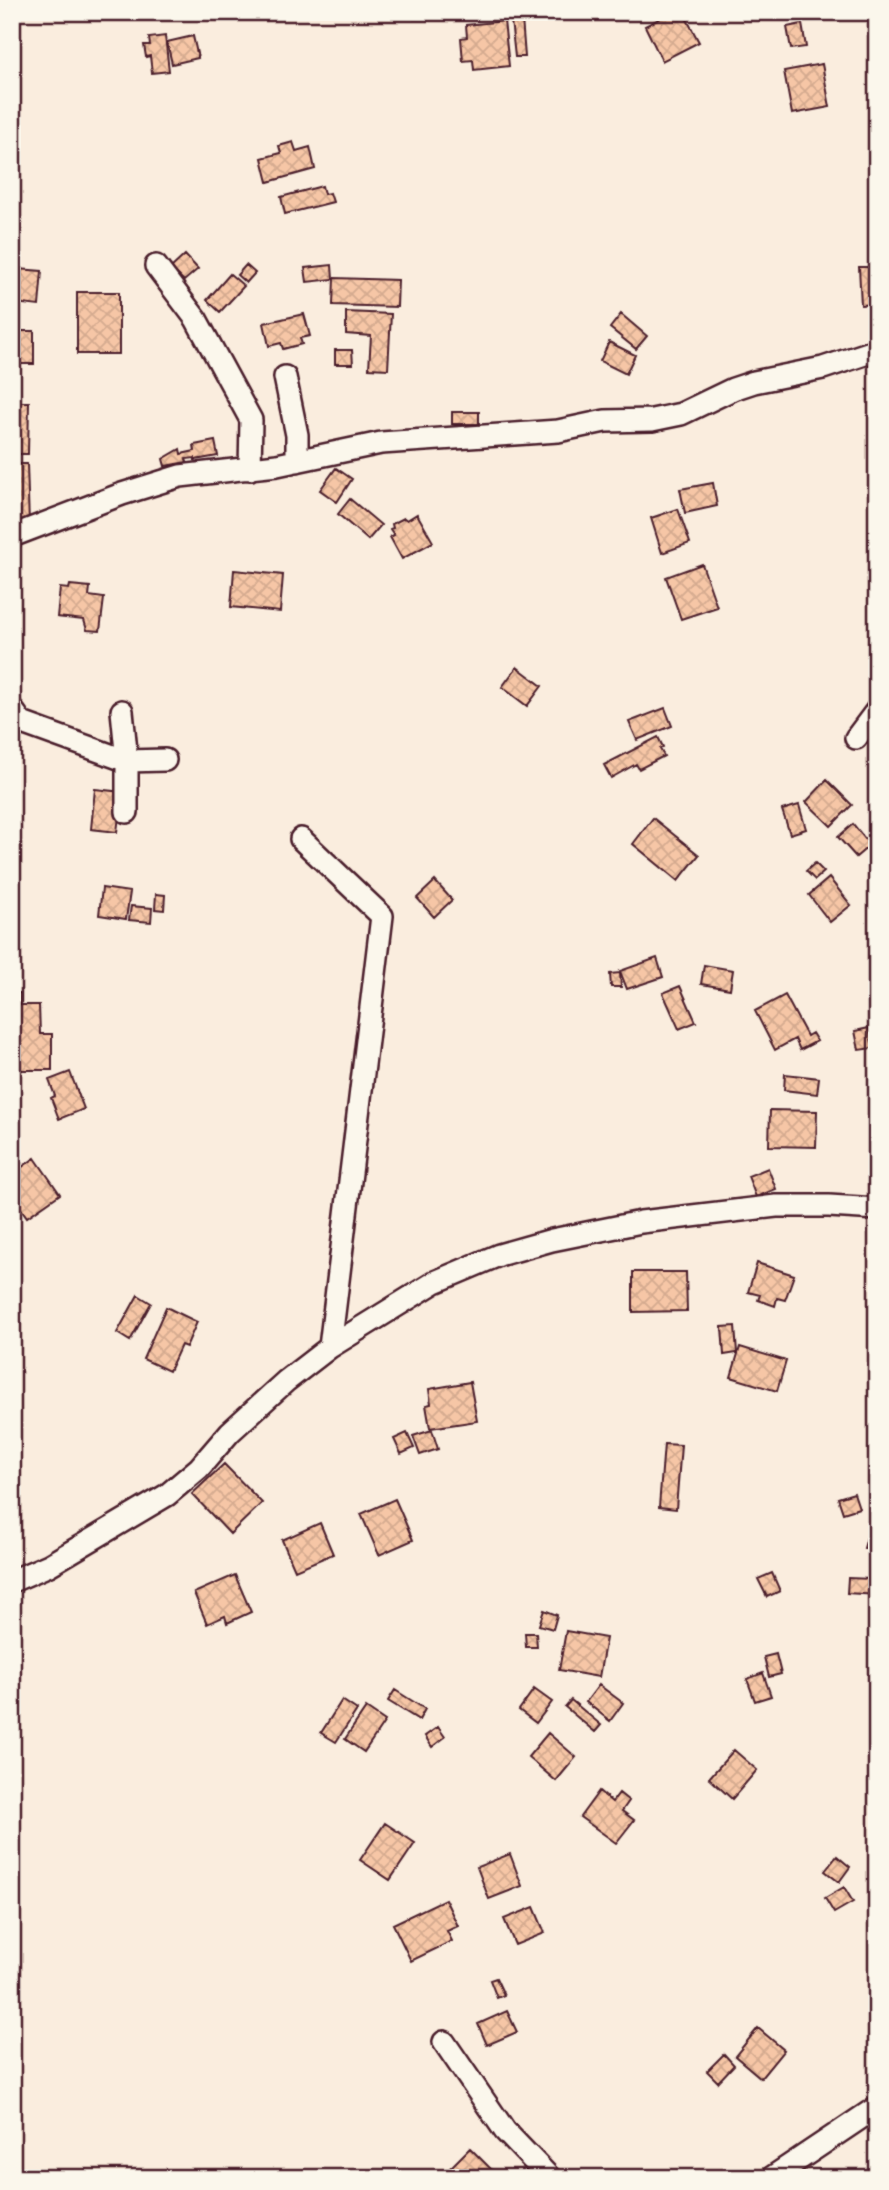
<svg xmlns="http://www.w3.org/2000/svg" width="889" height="2190" viewBox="0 0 889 2190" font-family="Delius,sans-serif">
  <defs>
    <pattern id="building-cross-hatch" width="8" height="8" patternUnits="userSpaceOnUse" patternTransform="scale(1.75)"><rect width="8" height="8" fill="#f6c6a6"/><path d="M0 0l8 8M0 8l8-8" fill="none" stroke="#d4aa8f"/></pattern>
  </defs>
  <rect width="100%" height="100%" fill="#faedde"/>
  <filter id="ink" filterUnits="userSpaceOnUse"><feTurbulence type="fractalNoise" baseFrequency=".0143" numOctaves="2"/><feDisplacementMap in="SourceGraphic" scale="14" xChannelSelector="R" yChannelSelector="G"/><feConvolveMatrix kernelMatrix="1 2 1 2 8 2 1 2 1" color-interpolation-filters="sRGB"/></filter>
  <g filter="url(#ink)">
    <!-- building -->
    <path fill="url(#building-cross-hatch)" stroke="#4a1f2b" stroke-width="2" d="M414,12H451V17L414,19Z
      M673,12H683L699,42L662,61L645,26Z
      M522,19L525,57H515L511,20Z
      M504,21L509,66L474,70L473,60L463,61L461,38L467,37L466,25Z
      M802,24L806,47L791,49L787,27Z
      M165,36L169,71L152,73L150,56L146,57L144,45H150L149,38Z
      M193,36L198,58L172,64L167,42Z
      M822,64L830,107L792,114L784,71Z
      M293,142L296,151L310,147L315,169L268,182L262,158L281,153L279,146Z
      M322,186L324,194L330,193L333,202L285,214L281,197Z
      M185,255L198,269L184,281L171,268Z
      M246,265L255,273L246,283L237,275Z
      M332,265L333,279L307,282L305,268Z
      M859,267H877V304L861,305Z
      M18,269L42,271L39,306L14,303Z
      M230,274L244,286L220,312L207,300Z
      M334,278L398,280L397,307L333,305Z
      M77,292H119V354H77Z
      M346,312L391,314L388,369L369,368L371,336L346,334Z
      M304,314L310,336L300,338L302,344L283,349L281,343L269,346L264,323Z
      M621,314L647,336L636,349L610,328Z
      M12,331H34V364H12Z
      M609,342L635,355L626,374L600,361Z
      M335,350H352L353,364H335Z
      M12,402H29L28,454H12Z
      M452,412H479V424H452Z
      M215,441L218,456L195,460V458L186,459L187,462L165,466L163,459L180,449L181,454L195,451L194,445Z
      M12,464H27L29,524H12Z
      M336,468L352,479L337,502L320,490Z
      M713,483L717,506L685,513L680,489Z
      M350,499L381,525L368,540L338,514Z
      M678,509L690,543L662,553L651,518Z
      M417,514L433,542L402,559L390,537L394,535L390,529L393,528L392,524L404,518L407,520Z
      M702,564L717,607L681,619L666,577Z
      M234,570L283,575L280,612L231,607Z
      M70,585L90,587L89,596L104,598L100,631L87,630L84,620L57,617L60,588L69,589Z
      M517,667L542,686L527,706L502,687Z
      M665,708L672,726L637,740L629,722Z
      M658,737L663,747L660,749L664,756L639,769L636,764L611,778L604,765Z
      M827,780L852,805L831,826L806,802Z
      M95,789L122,792L117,832L91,829Z
      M799,805L806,829L790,834L782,810Z
      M653,818L699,855L678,881L633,844Z
      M853,824L870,845L856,857L838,837Z
      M815,863L824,872L815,880L806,871Z
      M829,878L851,905L830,922L809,895Z
      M435,881L452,900L434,917L417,898Z
      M102,888L130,892L126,919L99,915Z
      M156,894L165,895L164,910L155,909Z
      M131,906L152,908L151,922L129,920Z
      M657,958L663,977L627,989L620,971Z
      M704,965L733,970L730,989L701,984Z
      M620,973L621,987H611L610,974Z
      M680,986L696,1022L679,1029L663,993Z
      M12,993H20V1005H39L40,1034H52V1070H12Z
      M785,995L807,1036L812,1033L817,1041L800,1050L795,1039L775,1050L755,1011Z
      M869,1028L873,1048L859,1050L855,1031Z
      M70,1072L84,1109L59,1119L51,1098L55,1096L49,1080Z
      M785,1074L819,1078L817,1094L784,1090Z
      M770,1110L817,1111L816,1147L769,1146Z
      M35,1158L60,1194L27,1217L12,1196V1174Z
      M768,1168L776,1189L756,1197L748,1176Z
      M757,1263L794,1275L785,1300L777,1298L775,1306L758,1300L760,1295L748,1292Z
      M633,1272H686L687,1311L633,1312Z
      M138,1295L151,1303L130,1341L117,1333Z
      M166,1307L197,1322L186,1347L181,1345L169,1371L143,1359Z
      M735,1326L737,1353L724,1355L722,1327Z
      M740,1347L786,1361L777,1391L731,1377Z
      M470,1382L477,1421L430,1428L426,1405L431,1404L429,1389Z
      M432,1430L438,1449L420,1455L413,1436Z
      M407,1433L414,1448L401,1454L394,1439Z
      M664,1444L681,1445L676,1509L659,1507Z
      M224,1464L262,1503L230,1534L192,1494Z
      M854,1493L859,1508L843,1513L838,1498Z
      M395,1499L413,1540L379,1555L361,1514Z
      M873,1516L877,1517V1552L864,1548Z
      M320,1523L333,1554L295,1570L282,1540Z
      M874,1559H877V1595L847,1593L848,1578L872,1579Z
      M772,1573L780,1591L767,1597L758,1579Z
      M235,1575L251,1612L227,1623L225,1616L207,1624L194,1593Z
      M544,1610L557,1615L553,1629L539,1625Z
      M566,1631L606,1638L599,1677L559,1670Z
      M525,1633H536L537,1647H526Z
      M776,1654L781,1674L769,1677L764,1657Z
      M763,1673L771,1696L755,1701L747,1679Z
      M599,1685L623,1703L610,1721L586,1702Z
      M534,1689L552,1702L536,1723L519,1710Z
      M395,1690L425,1709L419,1720L388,1701Z
      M342,1700L357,1710L336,1742L321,1733Z
      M571,1700L601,1725L595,1732L565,1707Z
      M366,1708L385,1721L364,1752L345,1739Z
      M438,1727L445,1737L432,1747L425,1736Z
      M548,1733L576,1757L556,1781L528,1757Z
      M734,1750L757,1770L732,1799L709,1778Z
      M599,1791L612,1802L619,1793L629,1801L622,1811L634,1820L616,1843L580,1817Z
      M385,1823L415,1843L390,1880L360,1860Z
      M510,1854L522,1886L489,1899L477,1867Z
      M837,1856L850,1867L839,1882L825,1871Z
      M844,1887L853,1902L834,1913L825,1898Z
      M445,1899L458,1926L447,1931L452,1941L411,1961L393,1924Z
      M534,1907L545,1933L515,1945L504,1919Z
      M496,1978L504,1995L497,1998L490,1980Z
      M507,2011L517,2032L487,2045L478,2024Z
      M758,2028L784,2050L761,2078L735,2056Z
      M724,2054L734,2065L718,2082L707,2071Z
      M470,2148L500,2178H449L445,2173Z"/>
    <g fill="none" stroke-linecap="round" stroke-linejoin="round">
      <!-- street casing -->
      <g stroke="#4a1f2b" stroke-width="26">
        <path id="street" d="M156,266L196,319L251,420L250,469
          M285,377L297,435V461
          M12,536L122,494L180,476L277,465L381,443L558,431L605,421L652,420L681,414L733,389L754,382L823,368L877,350
          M12,709L22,723L127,761L165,760
          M122,711L127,761V812
          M856,738L877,710
          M301,839L382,916L330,1347
          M12,1581L49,1565L167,1495L199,1468L230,1432L286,1381L330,1347L435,1282L499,1255L552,1240L641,1222L776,1206H829L877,1209
          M444,2042L505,2131L550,2178
          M771,2178L877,2107"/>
      </g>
      <!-- street -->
      <use href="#street" stroke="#fbf7ec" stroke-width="21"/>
    </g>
  </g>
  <!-- margin -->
  <rect width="889" height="2190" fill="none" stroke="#fbf7ec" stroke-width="42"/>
  <rect x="21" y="21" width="847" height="2148" fill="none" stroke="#4a1f2b" stroke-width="2.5" filter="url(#ink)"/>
</svg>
